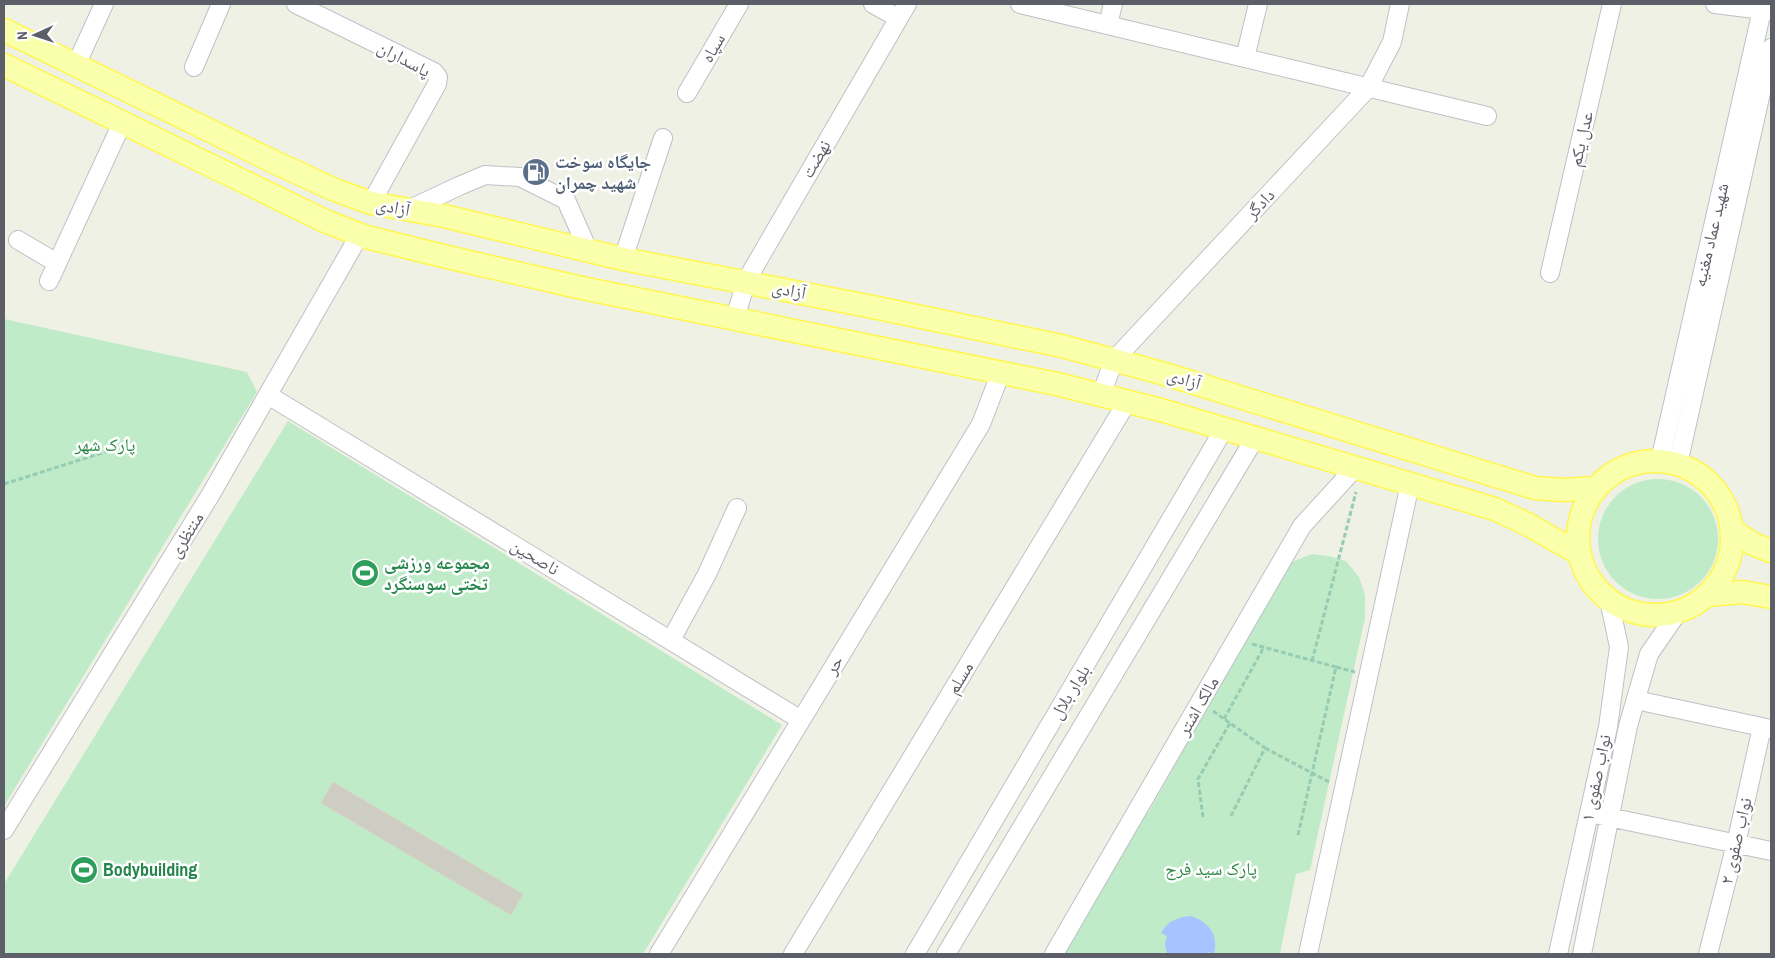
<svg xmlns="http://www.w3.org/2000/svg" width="1775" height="958" viewBox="0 0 1775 958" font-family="'Archivo Narrow','Noto Naskh Arabic',sans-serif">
  <rect width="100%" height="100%" fill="#f0f1e5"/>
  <!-- green -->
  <path fill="#bfebc9" d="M4,319L247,372L257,392L4,806Z
    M288,421L782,725L643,954H4V884Z
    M1598 539a60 60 0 1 1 120 0a60 60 0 1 1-120 0Z
    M1312,554L1329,556L1346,561L1359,577L1365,595V618L1310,870L1296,874L1280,954H1059L1140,812L1148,813L1224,677L1277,577L1294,561Z"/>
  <!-- water -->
  <path fill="#a6c4ff" d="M1191,916C1209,922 1219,935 1214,954L1208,952L1206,954H1167L1165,944L1167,936L1161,933C1168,921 1177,917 1191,916Z"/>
  <!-- building -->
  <path fill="#cecdc4" stroke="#d6d5c2" d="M333,782L523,894L511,915L321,803Z"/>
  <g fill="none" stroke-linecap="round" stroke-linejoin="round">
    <!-- minor casing -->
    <g stroke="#bec0c7" stroke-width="20">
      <path id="minor" d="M296,4L434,72L438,77L437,84L371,203
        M873,4L898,18
        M1020,4L1487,116
        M1715,4L1771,11
        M1108,25L1113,4
        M1245,58L1258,4
        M76,65L104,4
        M194,67L221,4
        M687,93L739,4
        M408,210L459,186L485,175L520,177L566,200L588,250
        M18,240L57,263
        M623,259L663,138
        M1550,273L1612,4
        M49,281L122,123
        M735,319L746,281L907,4
        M268,395L801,720
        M1101,395L1114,360L1368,88L1392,42L1400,4
        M1660,461L1762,10
        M1678,464L1771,48
        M671,640L707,574L737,508
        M1636,700L1771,729
        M1599,815L1771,851
        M4,830L211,494L360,234
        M659,954L981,424L1001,372
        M793,954L1127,402
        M915,954L1224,429
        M946,954L1255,438
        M1054,954L1302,526L1355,468
        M1308,954L1410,484
        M1558,954L1608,727L1619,647L1609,600
        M1582,954L1628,726L1649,654L1678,612
        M1708,954L1736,844L1762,727"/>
    </g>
    <!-- major casing -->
    <g stroke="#fff74f" stroke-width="25">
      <path id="major" d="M4,30L272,161L335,190L371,203L444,216L623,259L863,305L1062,346L1165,374L1535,488L1563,490L1596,488
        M4,65L325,221L366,237L443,256L582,288L1057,384L1161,410L1495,509L1529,525L1580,554
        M1578 538a77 77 0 1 1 154 0a77 77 0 1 1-154 0Z
        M1732,530L1753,544L1771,551
        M1707,595L1742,592L1771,597"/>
    </g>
    <!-- path -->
    <path stroke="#96ccb3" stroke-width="3" stroke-dasharray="5 2.5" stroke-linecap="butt" d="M4,484L121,447
      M1252,644L1336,667
      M1312,661L1356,492
      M1213,711L1265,748L1231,816
      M1224,719L1264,647
      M1265,748L1329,782
      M1203,817L1198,779L1230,723
      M1298,835L1336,667L1355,672"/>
    <!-- minor -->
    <use href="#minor" stroke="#fff" stroke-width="18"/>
    <!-- major -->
    <use href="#major" stroke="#f9ffab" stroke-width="22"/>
  </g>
  <!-- icons -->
  <defs>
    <g id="fuel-disc" transform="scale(1.4375)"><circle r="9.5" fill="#5c6f8a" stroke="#fff"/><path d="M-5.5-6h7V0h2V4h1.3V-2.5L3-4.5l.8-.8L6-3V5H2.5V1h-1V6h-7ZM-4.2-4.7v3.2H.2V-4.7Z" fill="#fff"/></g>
    <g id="stadium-disc" transform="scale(1.4375)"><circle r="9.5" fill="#2e9e5b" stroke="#fff"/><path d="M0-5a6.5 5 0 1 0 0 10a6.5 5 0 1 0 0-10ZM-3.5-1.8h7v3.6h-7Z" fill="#fff"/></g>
  </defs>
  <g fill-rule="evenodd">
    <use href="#fuel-disc" x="536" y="172"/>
    <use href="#stadium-disc" x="365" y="573"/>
    <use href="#stadium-disc" x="84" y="870"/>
  </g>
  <g text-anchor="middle" stroke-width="5" stroke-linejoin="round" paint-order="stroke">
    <!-- street labels -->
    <g font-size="18" fill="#5c5f67" stroke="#fff">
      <text transform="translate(713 48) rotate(-60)" y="6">سپاه</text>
      <text transform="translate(404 59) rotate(28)" y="6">پاسداران</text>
      <text transform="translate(1581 139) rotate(-77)" y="6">عدل یکم</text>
      <text transform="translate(816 159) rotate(-60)" y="6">نهضت</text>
      <text transform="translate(1260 204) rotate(-47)" y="6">دادگر</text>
      <text transform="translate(393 207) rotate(11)" y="6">آزادی</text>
      <text transform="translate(1711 235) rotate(-77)" y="6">شهید عماد مغنیه</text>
      <text transform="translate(789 290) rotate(11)" y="6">آزادی</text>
      <text transform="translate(1184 379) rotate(17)" y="6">آزادی</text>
      <text transform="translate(186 535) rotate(-58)" y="6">منتظری</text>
      <text transform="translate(535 557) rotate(31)" y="6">ناصحین</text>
      <text transform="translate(834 665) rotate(-59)" y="6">حر</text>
      <text transform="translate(960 678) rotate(-59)" y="6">مسلم</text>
      <text transform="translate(1070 692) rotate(-59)" y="6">بلوار بلال</text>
      <text transform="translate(1198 706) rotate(-60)" y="6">مالک اشتر</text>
      <text transform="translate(1596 778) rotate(-78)" y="6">نواب صفوی ۱</text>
      <text transform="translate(1736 841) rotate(-77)" y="6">نواب صفوی ۲</text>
    </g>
    <!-- service labels -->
    <g font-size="18" font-weight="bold" fill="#4e5e75" stroke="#fff" text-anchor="start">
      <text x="555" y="168">جایگاه سوخت<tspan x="555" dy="21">شهید چمران</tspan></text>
    </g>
    <!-- park labels -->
    <g font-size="18" fill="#2c8745" stroke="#fff">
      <text x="105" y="451">پارک شهر</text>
      <text x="1211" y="875">پارک سید فرج</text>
    </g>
    <!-- leisure labels -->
    <g font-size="18" font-weight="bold" fill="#27864d" stroke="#fff" text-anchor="start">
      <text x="384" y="569">مجموعه ورزشی<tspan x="384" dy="21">تختی سوسنگرد</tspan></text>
      <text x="103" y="876">Bodybuilding</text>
    </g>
  </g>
  <!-- border -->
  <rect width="1775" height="958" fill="none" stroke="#5c5f67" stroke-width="10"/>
  <!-- north arrow -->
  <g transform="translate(35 35) rotate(267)" stroke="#ffffff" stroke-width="4" paint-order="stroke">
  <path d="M0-4L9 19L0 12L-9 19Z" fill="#5c5f67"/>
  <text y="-8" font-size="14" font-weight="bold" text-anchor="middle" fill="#5c5f67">N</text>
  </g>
</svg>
